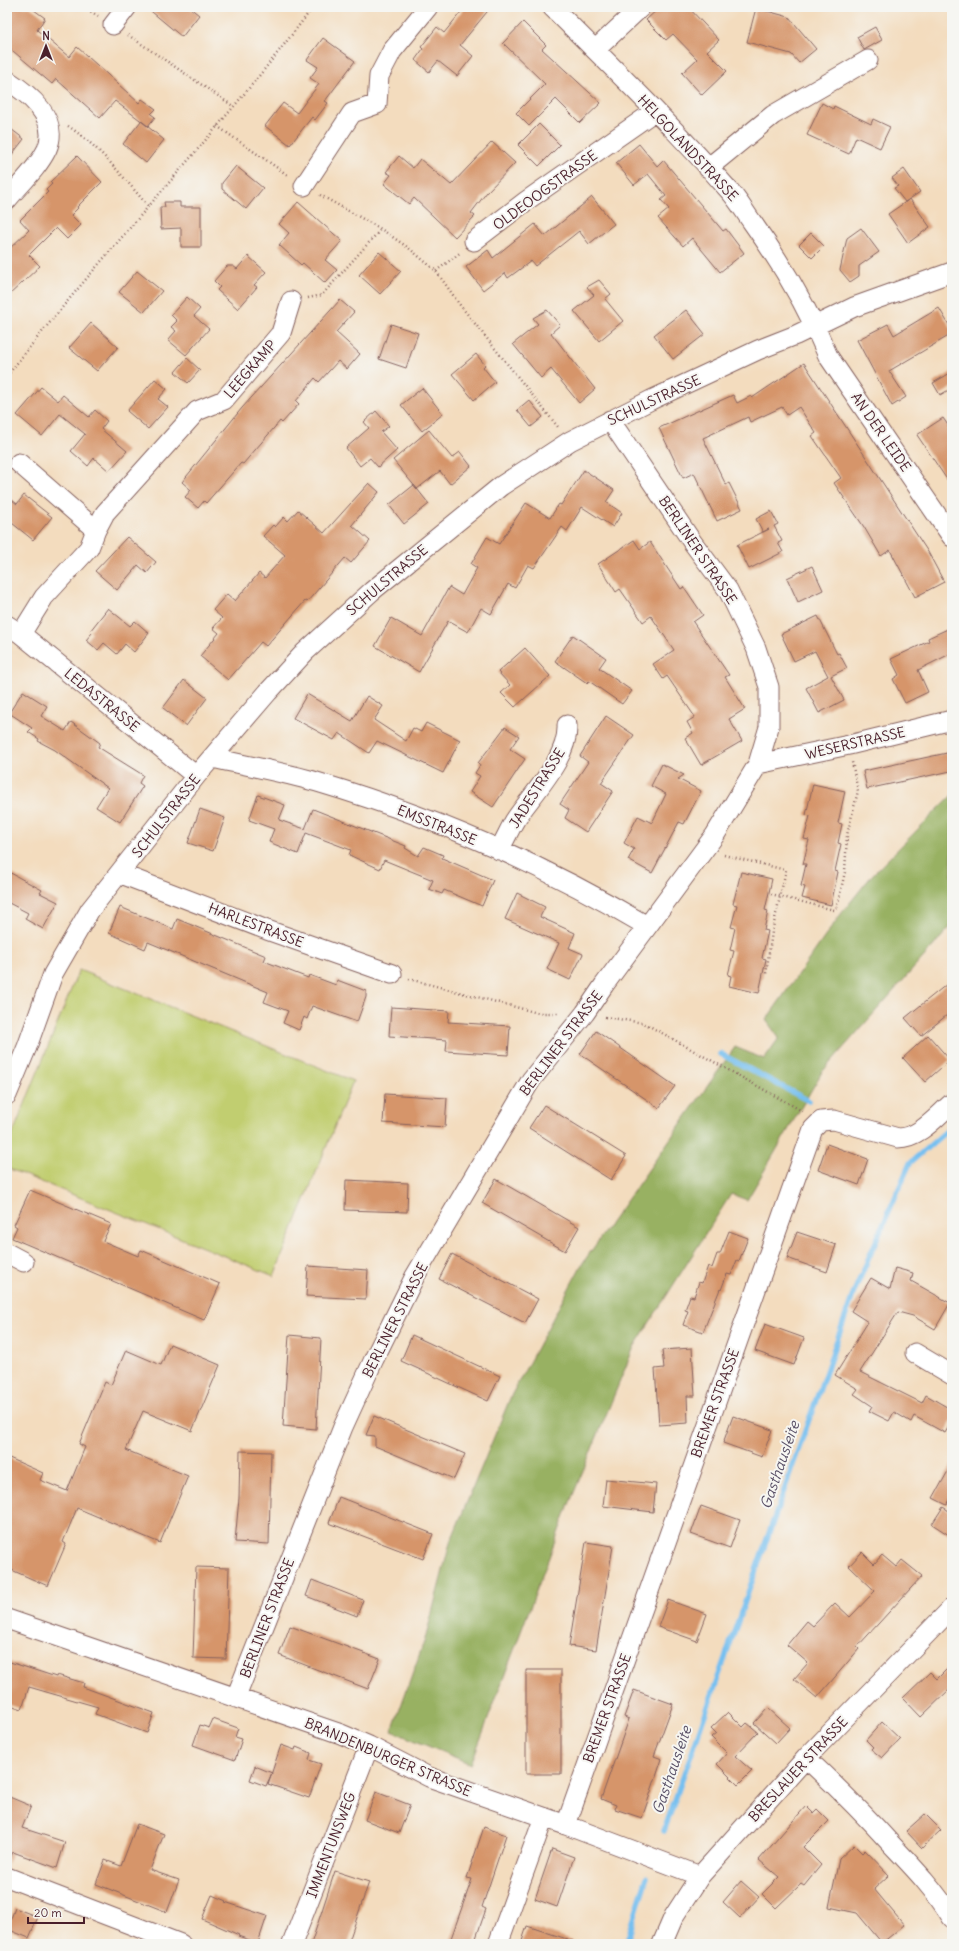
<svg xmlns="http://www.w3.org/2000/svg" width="959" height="1951" viewBox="0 0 959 1951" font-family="Delius,sans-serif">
  <rect width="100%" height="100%" fill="#f6f6f2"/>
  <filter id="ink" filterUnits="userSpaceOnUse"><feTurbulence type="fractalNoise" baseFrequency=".025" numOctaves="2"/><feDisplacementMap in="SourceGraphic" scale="8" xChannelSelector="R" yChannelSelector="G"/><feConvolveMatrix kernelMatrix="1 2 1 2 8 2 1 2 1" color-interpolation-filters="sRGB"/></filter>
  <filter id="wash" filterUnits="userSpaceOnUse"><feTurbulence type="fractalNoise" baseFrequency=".012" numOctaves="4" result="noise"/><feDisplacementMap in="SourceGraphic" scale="16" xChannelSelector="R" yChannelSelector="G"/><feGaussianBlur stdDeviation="0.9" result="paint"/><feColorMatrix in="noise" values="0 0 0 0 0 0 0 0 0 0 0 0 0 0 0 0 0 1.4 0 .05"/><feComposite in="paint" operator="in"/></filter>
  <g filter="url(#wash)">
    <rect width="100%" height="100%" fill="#f3dcbe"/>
    <!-- green -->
    <path fill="#c1ce6f" stroke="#86764d" d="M79,970L353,1081L274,1276L7,1168V1148Z"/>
    <!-- forest -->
    <path fill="#98b162" stroke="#716846" d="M952,795V925L822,1072L747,1200L731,1194L634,1347L568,1507L471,1764L392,1731L426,1636L450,1543L511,1396L582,1264L735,1047L764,1059L779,1038L766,1020L841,914L873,874Z"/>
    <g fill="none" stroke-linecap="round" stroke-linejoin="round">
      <!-- stream -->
      <path stroke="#77c0f0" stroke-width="5.5" d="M721,1054L809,1101
        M664,1831L854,1292L910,1163L952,1126
        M626,1944L647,1877"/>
    </g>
    <g id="blocks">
      <!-- building -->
      <path fill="#d6956a" d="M7,7H30L45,18L37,30L69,57L77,47L139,103L142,99L156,109L151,114L155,117L148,126L115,101L100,118L56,79L52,84L7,46Z
        M146,7H189L199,15L182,37Z
        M465,7H491L460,45L473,56L457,76L438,61L429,72L415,60L423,49L421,47L437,27L444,33Z
        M660,7H688L719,40L707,51L727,71L702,95L682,73L697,59L673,34L666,40L646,20Z
        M756,8L789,17L816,49L799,63L791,54L747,42Z
        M523,22L546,45L542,49L601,103L580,123L556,99L529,126L516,113L545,84L503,43Z
        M875,27L882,40L864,50L857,37Z
        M323,38L355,61L325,101L328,103L315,120L312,117L290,145L265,126L283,103L297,113L319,84L310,78L318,67L307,60Z
        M822,103L833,109L834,106L871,124L873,119L890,127L880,148L856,137L849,154L807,135Z
        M141,121L164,140L146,163L123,144Z
        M539,124L560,145L539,166L518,145Z
        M7,126L24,139L7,161Z
        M492,142L515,163L487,192L471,213L475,216L455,237L414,198L409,204L384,184L391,175L386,172L399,156L413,168L420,159L451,185Z
        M639,144L657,166L663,160L723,231L726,229L744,253L720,272L692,238L683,246L658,218L669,209L661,200L666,196L648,174L634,185L616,163Z
        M77,156L102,182L77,207L78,208L71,215L81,225L67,239L56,228L29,255L40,266L7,297V251L29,230L20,220L48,192L46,190L52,184L50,182Z
        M236,166L263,188L246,209L222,189V183Z
        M904,169L920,192L905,202L894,188L898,186L892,178Z
        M592,197L614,224L589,244L579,231L535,266L531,261L508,278L505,273L483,290L466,267L488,250L493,258L535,224L545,236Z
        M910,199L930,227L908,243L888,214Z
        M164,202H180V207H201V247H181V228L161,229L160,207H165Z
        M298,202L342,241L325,260L337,270L325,283L303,263L301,265L279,245L289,233L279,224Z
        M861,228L879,252L859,266V276L850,282L840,270L847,238Z
        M811,233L824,246L812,258L799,245Z
        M379,252L401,271L380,294L359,275Z
        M248,256L266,272L254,285L257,287L238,309L217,290L220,287L214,281L227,266H233L237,269Z
        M137,271L162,291L144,312L119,292Z
        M599,280L611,294L605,299L623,321L599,341L574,311L594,295L587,287Z
        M187,297L200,309L194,316L209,329L186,355L168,340L176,331L171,327L177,321L171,315Z
        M340,300L354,312L336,332L360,354L347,369L338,361L319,382L315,378L296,401L299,404L282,423L280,421L243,464L241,463L206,503L204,501L198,508L185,497L191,490L182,482L242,408Z
        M939,308L952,330V334L889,371L906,397L892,406L857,340L888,324L894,335Z
        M547,310L560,325L551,333L595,389L579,403L551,369L541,378L513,344L538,324L533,318Z
        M686,310L705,334L673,359L654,335Z
        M91,323L118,347L97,371L69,348Z
        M391,324L418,333L406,368L379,359Z
        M476,354L485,365L483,367L495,382L474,400L452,374Z
        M187,358L200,370L188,383L175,372Z
        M804,363L928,552L944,582L915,597L890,550L881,556L864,527L834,483L841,478L812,436L816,433L799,407L787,415L782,407L750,422L748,417L703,438L726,485L729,483L742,509L717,521L694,473L683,478L659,428L733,395L737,403L751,396L752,398Z
        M952,372V388L940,395L933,383Z
        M155,379L167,389L158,399L168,407L148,429L127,411Z
        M41,387L58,401L63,395L89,417L95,410L107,421L101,429L127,451L109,471L94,458L88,466L71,451L85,434L60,414L42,436L17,415Z
        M422,388L443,414L422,431L401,405Z
        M529,400L543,417L531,427L517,410Z
        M376,411L389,426L381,432L397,450L378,467L370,458L360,466L346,448L369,428L364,422Z
        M943,418L952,431V487L917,435Z
        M429,430L452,458L460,452L471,466L450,484L440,471L417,489L393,460Z
        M584,470L614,490L606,502L622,513L613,527L582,507L567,531L562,527L534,568L528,565L515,588L508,584L491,614L481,608L468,632L448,621L419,672L375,646L391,618L422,636L449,587L462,595L477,568L471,564L487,537L499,544L526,503L550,518L559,504L561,505Z
        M369,483L379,492L352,525L370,541L351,563L345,558L307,602L305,601L266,646L261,642L228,680L200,656L219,633L213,628L222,618L213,610L227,594L235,601L259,573L265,578L285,555L263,536L273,525L275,527L284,517L288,521L298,510L324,533Z
        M414,485L429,504L404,524L389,505Z
        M24,495L52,517L33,540L7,519V496L17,504Z
        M771,511L778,524L774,526L782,541L778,543L783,552L749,569L737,545L769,529L763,532L756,519Z
        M127,537L156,562L147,573L138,565L117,590L95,571Z
        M634,540L640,549L650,542L681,589L684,587L703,615L693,622L729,675L725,677L745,709L729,719L742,741L701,765L685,738L693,733L687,722L695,717L667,676L663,679L653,664L674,650L651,616L643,622L620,589L616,592L598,564Z
        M812,566L823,590L798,602L787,578Z
        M108,608L130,626L135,621L149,633L134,652L125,644L117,654L104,643L98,650L86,640L92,633L90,631Z
        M818,616L837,654L839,653L847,668L831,676L844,700L819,713L806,688L828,676L815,651L794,661L781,634Z
        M952,627V653L918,670L928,692L905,703L893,679L899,675L891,659L929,641L928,638Z
        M573,635L606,658L599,668L632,691L622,704L589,681L587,683L555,661Z
        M525,648L550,676L515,707L501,693L510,685L498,672Z
        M184,680L207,698L186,726L163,708Z
        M23,691L47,706L41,716L65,731L71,722L100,743L98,747L143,775L139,783L143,786L120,822L96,807L108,788L55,750L38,741L39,739L28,732L32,728L9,713Z
        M307,694L352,721L367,696L383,706L374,720L406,741L413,728L421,732L426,723L460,740L443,773L377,741L369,753L339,733L334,740L293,718Z
        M606,716L634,735L601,783L613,791L586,832L565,818L569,810L560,804L588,762L580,756Z
        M505,727L519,736L510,749L525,759L493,807L470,792L480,776L475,773L480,765L478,763Z
        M947,753L951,771L867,789L863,771Z
        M662,764L684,775L678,779L701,791L684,824L679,822L652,873L628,860L634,849L624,843L638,816L652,823L666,794L651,786Z
        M813,784L845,791L838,823L842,824L838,843L841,844L835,871L838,872L831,905L802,898L805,887L801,886L806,864H803L809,840L804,839L810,816L806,815Z
        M258,795L285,805L279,820L305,829L313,809L406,846L405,848L418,856L424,847L443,855L442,858L493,880L482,906L444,890L442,894L429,889L433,880L384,860L380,869L349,855L351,850L306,833L298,854L269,842L274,829L249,820Z
        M200,809L225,818L213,851L188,843Z
        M7,871L42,890L40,893L58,902L43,929L25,919L28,913L7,902Z
        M741,872L772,879L765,910L768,911L764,930L768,931L762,958L766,959L759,993L729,986L731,976L728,975L734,951L730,950L735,928L731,927L737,905L733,904Z
        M517,893L545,907L540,917L575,933L569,948L583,954L570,980L547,969L559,943L505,919Z
        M120,907L173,929L177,919L266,956L264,961L308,978L309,975L336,985L337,980L366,991V997L357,1022L312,1006L307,1019L304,1017L299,1030L283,1023L288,1011L264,1002L268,992L148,942L145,949L109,933Z
        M952,980V1011L921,1036L905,1018Z
        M391,1007L449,1011L448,1022L510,1026L508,1055L446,1051L447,1040L389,1036Z
        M596,1031L675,1086L659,1108L580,1054Z
        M928,1035L950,1060L925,1082L903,1058Z
        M385,1094L447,1098L445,1127L383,1123Z
        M544,1105L626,1156L611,1180L529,1128Z
        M827,1144L868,1159L859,1185L818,1170Z
        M496,1179L579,1227L565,1251L482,1203Z
        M346,1180L408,1183L407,1212L345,1210Z
        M30,1190L111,1224L103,1241L138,1256L141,1250L220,1284L204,1320L12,1238L17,1227L14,1225Z
        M729,1231L748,1238L739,1261L737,1260L731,1275L727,1274L721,1290L720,1289L703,1332L683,1325L688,1311L685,1310L690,1296L694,1297L699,1282L702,1283L708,1266L712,1268L717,1254H720Z
        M797,1232L836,1245L827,1272L787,1258Z
        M452,1254L538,1299L525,1323L439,1279Z
        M308,1266L368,1270L366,1299L306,1296Z
        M895,1268L913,1273L911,1281L950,1303L935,1329L913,1316L898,1312L860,1372L922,1403L926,1395L952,1410V1421L945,1433L914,1416L911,1422L894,1412L889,1421L869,1411L872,1406L854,1394L858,1389L835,1375L868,1322L851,1311L871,1278L890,1289Z
        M765,1324L804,1338L794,1365L755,1351Z
        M289,1335L321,1338L316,1429L283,1426Z
        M412,1335L500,1376L488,1401L401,1361Z
        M170,1344L220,1365L192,1431L143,1411L126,1450L188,1476L160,1543L77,1508L63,1542L66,1544L48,1586L7,1568V1457L43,1473L40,1480L67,1491L85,1447L79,1444L105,1382L111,1385L126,1350L161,1365Z
        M692,1348L695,1396H687L688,1423L659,1425L655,1369L664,1368L662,1350Z
        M374,1416L465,1454L454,1479L375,1446V1436L366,1435Z
        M733,1416L772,1430L762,1457L723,1443Z
        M240,1451L271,1452L269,1544L235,1542L239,1498Z
        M952,1464V1496L947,1505L933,1498Z
        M606,1479L656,1484L653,1512L603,1506Z
        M339,1497L433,1534L423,1559L329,1523Z
        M701,1506L740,1520L730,1548L691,1534Z
        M943,1507L952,1513V1537L932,1524Z
        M586,1542L613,1546L596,1650L569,1646Z
        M862,1552L874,1564L882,1555L896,1567L902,1560L922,1576L857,1647L859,1649L817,1698L794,1679L808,1663L787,1645L807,1621L813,1626L835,1603L850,1617L875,1591L849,1566Z
        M196,1567L229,1568L226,1659L193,1658Z
        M312,1580L363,1600L357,1616L306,1596Z
        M668,1600L707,1614L697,1641L658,1627Z
        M290,1626L380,1659L368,1689L279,1655Z
        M10,1662L56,1677L57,1675L84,1683L83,1687L154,1713L147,1733L95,1714L98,1707L29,1687L22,1709L7,1704V1671Z
        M952,1664V1687L921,1717L903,1698L930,1672L937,1679Z
        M526,1670H561V1774H526Z
        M634,1690L673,1704L654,1756L662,1759L642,1818L615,1809L616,1805L601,1799L629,1719L624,1717Z
        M768,1708L790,1728L776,1743L754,1723Z
        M728,1712L743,1727L747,1723L758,1732L735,1756L752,1771L738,1785L717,1764L727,1753L711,1737L716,1733L711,1728Z
        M213,1719L238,1728L235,1737L242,1739L235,1760L193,1745L200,1725L209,1728Z
        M882,1722L900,1739L882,1758L871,1749L873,1747L866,1740Z
        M281,1745L295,1750L296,1747L311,1753L309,1760L321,1764L309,1798L268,1784Z
        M255,1766L272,1773L266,1786L250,1780Z
        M376,1792L410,1805L399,1833L365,1820Z
        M7,1796L31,1806L22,1828L65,1842L57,1868L13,1852L7,1864Z
        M806,1806L813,1813L817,1809L829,1821L803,1847L821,1865L804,1886L801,1884L776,1908L762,1894L779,1877L759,1860Z
        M925,1814L941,1830L922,1848L906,1831Z
        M137,1824L164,1834L150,1870L179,1880L167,1912L96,1884L105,1860L121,1866Z
        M484,1827L506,1835L482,1907L486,1909L474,1944H449L472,1879L467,1878Z
        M854,1845L862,1853L865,1850L889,1875L874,1889L904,1925L882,1943L857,1913L829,1907L839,1859Z
        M552,1849L574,1857L557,1907L535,1899Z
        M335,1871L369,1882L348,1944H311Z
        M741,1881L759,1897L740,1918L723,1902Z
        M212,1895L226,1901L225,1902L267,1916L258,1943L238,1936L239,1935L202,1919Z
        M15,1908L38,1917L29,1938L7,1929Z
        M527,1926L573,1941L572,1944H521Z"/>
    </g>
  </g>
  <g filter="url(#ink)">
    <use href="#blocks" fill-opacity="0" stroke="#85615e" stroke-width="1"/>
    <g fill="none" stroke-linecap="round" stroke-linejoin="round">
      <!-- minor casing -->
      <g stroke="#85615e" stroke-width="21">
        <path id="minor" d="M552,7C611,66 672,125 727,188C737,198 744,211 752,222C782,264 808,308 828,356L952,537
          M113,25L127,7
          M595,50L641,7
          M7,80C29,94 60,119 47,149C38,168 20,184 7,200
          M708,168L773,115L868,60
          M304,186L352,113L377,104L379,76L392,51L428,7
          M474,241L526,201L655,111
          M19,463L96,530L89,548L44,597L21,634
          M96,530L105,513L197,411L224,400L281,333L291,301
          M7,625L21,634L196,776
          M213,758C248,766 283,772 317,782C432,816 544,865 647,926
          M758,764L849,745L952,720
          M499,850C505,840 509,830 515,820C533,793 569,758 567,725
          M121,874L267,930L392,974
          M7,1095L27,1047L53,974L90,910L196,776L268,692L305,652L372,591L501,486L570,441L651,400L758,350L796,335L854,307L952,272
          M7,1253L24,1262
          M915,1353L952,1375
          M7,1619L341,1734L369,1746L429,1777L566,1825L700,1876
          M236,1697L343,1427L374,1359L415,1276L531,1080L585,1013L604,985L715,835L758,764L769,727V687L756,648L728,590L693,543L610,420
          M806,1758C836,1786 865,1815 892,1845C914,1868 936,1891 952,1918
          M566,1825L813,1129L821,1121L834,1120L898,1138C919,1138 936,1117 952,1103
          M7,1877L181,1944
          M292,1944L369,1746
          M498,1944L544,1817
          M662,1944L674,1916L700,1876L806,1758L952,1608"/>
      </g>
      <!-- path -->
      <path stroke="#85615e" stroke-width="2.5" stroke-dasharray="1 3" stroke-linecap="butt" d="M84,7L98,16
        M128,35L233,106
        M68,126C100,147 123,177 148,206
        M217,126L289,176
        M320,195L381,229L410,249L436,271L460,305L558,427
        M436,271L461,252
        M308,298L322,295L381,229
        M7,376C105,250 217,135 313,7
        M724,855L786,870L772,932L766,974
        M771,894L834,910L837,907L845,872L847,835L858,791L852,762
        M409,979L538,1013H560
        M605,1017L644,1023L804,1112"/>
      <!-- minor -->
      <use href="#minor" stroke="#fff" stroke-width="19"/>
    </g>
  </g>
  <g text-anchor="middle" stroke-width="4" stroke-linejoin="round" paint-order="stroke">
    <!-- street labels -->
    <g font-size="14" fill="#4a1f2b" stroke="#f6f6f2">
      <text transform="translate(688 148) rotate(47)" y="5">HELGOLANDSTRASSE</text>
      <text transform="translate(545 190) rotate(-36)" y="5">OLDEOOGSTRASSE</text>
      <text transform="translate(250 369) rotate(-49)" y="5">LEEGKAMP</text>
      <text transform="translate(654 400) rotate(-25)" y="5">SCHULSTRASSE</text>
      <text transform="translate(881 432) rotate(55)" y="5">AN DER LEIDE</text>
      <text transform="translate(698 550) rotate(56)" y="5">BERLINER STRASSE</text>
      <text transform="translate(387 580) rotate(-40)" y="5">SCHULSTRASSE</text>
      <text transform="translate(102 700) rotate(39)" y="5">LEDASTRASSE</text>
      <text transform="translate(855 743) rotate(-13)" y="5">WESERSTRASSE</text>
      <text transform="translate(537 788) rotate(-58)" y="5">JADESTRASSE</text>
      <text transform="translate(166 816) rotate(-52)" y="5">SCHULSTRASSE</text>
      <text transform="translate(437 825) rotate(22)" y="5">EMSSTRASSE</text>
      <text transform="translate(256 925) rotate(21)" y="5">HARLESTRASSE</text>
      <text transform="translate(561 1043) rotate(-53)" y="5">BERLINER STRASSE</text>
      <text transform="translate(395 1320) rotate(-63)" y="5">BERLINER STRASSE</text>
      <text transform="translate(715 1403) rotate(-70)" y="5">BREMER STRASSE</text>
      <text transform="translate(267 1618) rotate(-69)" y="5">BERLINER STRASSE</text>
      <text transform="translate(607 1708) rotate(-70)" y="5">BREMER STRASSE</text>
      <text transform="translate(388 1757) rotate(23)" y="5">BRANDENBURGER STRASSE</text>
      <text transform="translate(798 1769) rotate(-47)" y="5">BRESLAUER STRASSE</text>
      <text transform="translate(331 1845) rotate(-69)" y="5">IMMENTUNSWEG</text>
    </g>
    <!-- water labels -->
    <g font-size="15" font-style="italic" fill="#584f66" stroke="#f6f6f2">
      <text transform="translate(780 1465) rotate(-71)" y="5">Gasthausleite</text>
      <text transform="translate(672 1770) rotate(-71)" y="5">Gasthausleite</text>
    </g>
  </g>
  <!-- margin -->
  <rect width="959" height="1951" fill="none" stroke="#f6f6f2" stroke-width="24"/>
  <!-- north arrow -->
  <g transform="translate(46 46)" stroke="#f6f6f2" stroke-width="3" paint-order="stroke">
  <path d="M0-3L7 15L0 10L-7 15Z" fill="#4a1f2b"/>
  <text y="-6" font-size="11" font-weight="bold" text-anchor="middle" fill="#4a1f2b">N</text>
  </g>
  <!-- scale -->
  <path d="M28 1917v6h56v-6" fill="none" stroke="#4a1f2b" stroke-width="2"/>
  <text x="34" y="1917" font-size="12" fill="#4a1f2b" stroke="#f6f6f2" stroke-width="3" paint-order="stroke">20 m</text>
</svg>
